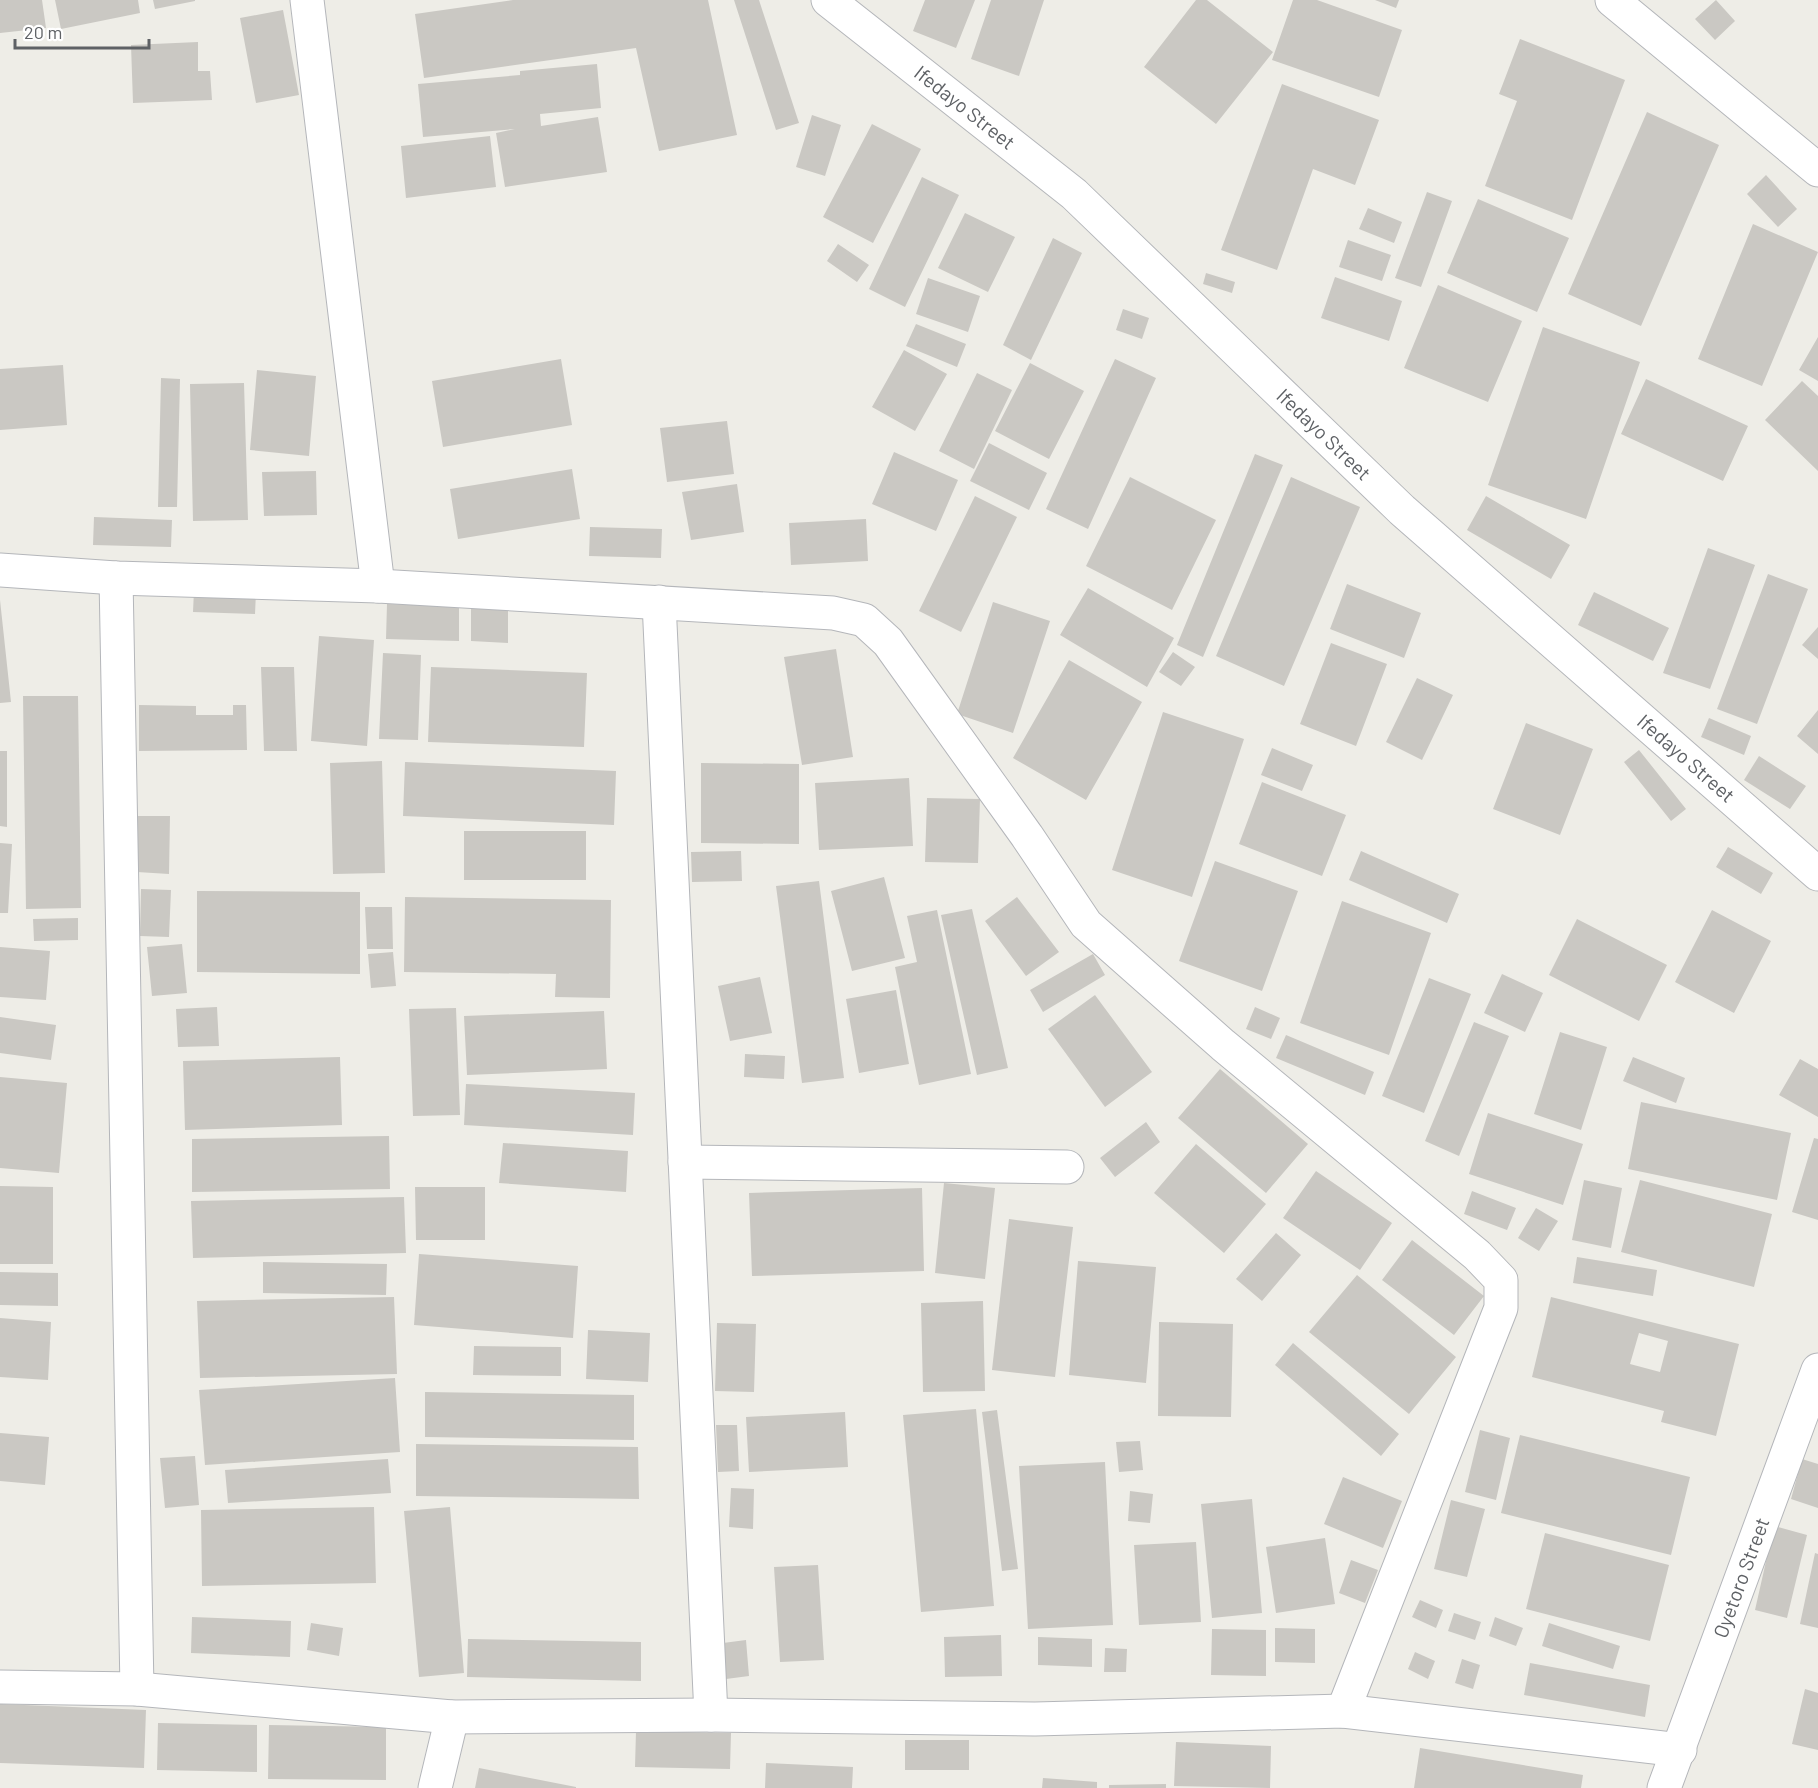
<svg xmlns="http://www.w3.org/2000/svg" width="1818" height="1788" viewBox="0 0 1818 1788" font-family="Barlow,sans-serif">
  <rect width="100%" height="100%" fill="#eeede7"/>
  <!-- building -->
  <path fill="#cac8c3" fill-rule="evenodd" d="M0,0H42L46,28L0,33Z
    M55,0H138L140,13L61,29Z
    M153,0H195V1L155,9Z
    M513,0H708L737,135L659,151L636,48L424,78L415,14Z
    M734,0H759L799,123L776,130Z
    M925,0H975L956,48L913,31Z
    M991,0H1044L1019,76L971,59Z
    M1196,0H1207L1273,52L1216,124L1144,67Z
    M1293,0H1317L1402,30L1379,97L1272,60Z
    M1375,0H1399L1396,8Z
    M1716,0L1735,21L1715,40L1695,19Z
    M283,10L299,95L256,103L240,18Z
    M1520,39L1625,80L1572,220L1485,186L1517,101L1499,94Z
    M198,42V71H210L212,100L133,103L131,45Z
    M597,64L601,108L540,114L541,126L598,117L607,172L505,187L496,133L515,129L423,137L418,84L520,75V71Z
    M1282,84L1379,120L1355,185L1313,169L1277,270L1221,250Z
    M1647,112L1719,145L1641,326L1568,294Z
    M812,115L841,125L825,176L796,167Z
    M872,124L921,149L873,243L823,217Z
    M490,136L496,187L406,198L401,146Z
    M1766,175L1797,209L1778,227L1747,194Z
    M922,177L959,195L905,307L869,289Z
    M1427,192L1452,201L1421,287L1395,278Z
    M1478,199L1569,238L1537,312L1447,273Z
    M1368,208L1402,222L1394,243L1359,229Z
    M965,213L1015,237L988,292L938,268Z
    M1753,224L1818,252L1762,386L1698,359Z
    M1053,238L1082,253L1031,360L1003,345Z
    M1348,240L1391,255L1382,281L1339,267Z
    M838,244L869,265L857,282L827,261Z
    M1206,273L1235,282L1232,293L1203,284Z
    M1335,277L1402,301L1389,341L1321,318Z
    M928,278L980,296L968,332L916,314Z
    M1438,285L1522,321L1488,402L1404,368Z
    M1123,309L1149,318L1142,339L1116,330Z
    M916,324L966,344L957,367L906,346Z
    M1543,327L1640,362L1586,519L1488,485Z
    M1818,337V381L1799,370Z
    M904,350L947,374L915,431L872,407Z
    M561,359L572,425L443,447L432,381Z
    M1115,359L1156,378L1088,529L1046,509Z
    M1030,363L1084,391L1049,459L995,431Z
    M63,365L67,425L0,430V369Z
    M257,370L316,376L309,456L250,450Z
    M977,373L1012,390L974,469L939,451Z
    M161,378L180,379L177,507H158Z
    M1646,379L1748,426L1723,481L1621,434Z
    M1802,381L1818,396V471L1765,420Z
    M244,383L248,520L193,521L190,384Z
    M727,421L734,474L667,482L660,428Z
    M989,443L1047,473L1029,510L970,481Z
    M894,452L958,480L936,531L872,504Z
    M1255,454L1283,465L1203,657L1177,645Z
    M572,469L580,519L458,539L450,489Z
    M316,471L317,515L264,516L262,472Z
    M1130,477L1216,520L1172,610L1086,566Z
    M1291,477L1360,507L1284,686L1216,656Z
    M737,484L744,532L691,540L682,492Z
    M975,496L1017,517L961,632L919,611Z
    M1486,496L1570,545L1551,579L1467,530Z
    M94,517L172,520L171,547L93,545Z
    M866,519L868,561L791,565L789,523Z
    M590,527L662,529L661,558L589,556Z
    M1708,548L1755,565L1710,689L1663,673Z
    M1768,574L1808,589L1757,724L1717,709Z
    M1347,584L1421,613L1404,658L1330,629Z
    M1088,588L1174,638L1147,687L1060,635Z
    M194,590L256,592L255,614L193,612Z
    M1594,592L1669,628L1653,661L1578,625Z
    M0,600L11,702L0,703Z
    M993,602L1050,621L1013,733L957,714Z
    M387,604L459,606V641L386,639Z
    M471,608L508,609V643L471,641Z
    M1818,627V659L1802,645Z
    M319,636L374,640L367,746L311,741Z
    M1331,643L1387,664L1356,746L1300,724Z
    M836,649L853,757L802,765L784,657Z
    M1173,652L1195,667L1181,686L1159,672Z
    M383,653L421,655L418,740L379,739Z
    M1069,660L1142,702L1086,800L1013,758Z
    M261,667H294L297,751H264Z
    M431,667L587,673L584,747L428,742Z
    M1417,678L1453,695L1422,760L1386,742Z
    M23,696H78L81,908L26,909Z
    M139,705L196,706V715H233V705H246L247,750L139,751Z
    M1818,710V754L1797,736Z
    M1163,712L1244,739L1192,897L1112,870Z
    M1709,718L1751,736L1744,755L1701,737Z
    M1526,723L1593,749L1560,835L1493,809Z
    M1272,748L1313,765L1302,791L1261,775Z
    M1639,750L1686,809L1671,821L1624,762Z
    M0,751H7V827L0,826Z
    M1759,756L1806,786L1790,809L1744,780Z
    M382,761L385,873L333,874L330,763Z
    M405,762L616,771L614,825L403,816Z
    M701,763L799,764V844L701,843Z
    M909,778L913,846L819,850L815,783Z
    M1262,782L1346,815L1322,876L1239,844Z
    M927,798L980,799L978,863L925,862Z
    M138,816H170L169,874L137,872Z
    M464,831H586V880H464Z
    M0,843L12,844L8,913H0Z
    M1728,847L1773,873L1761,894L1716,867Z
    M741,851L742,881L692,882L691,852Z
    M1361,851L1459,894L1447,923L1349,880Z
    M1215,861L1298,891L1262,991L1179,961Z
    M884,877L905,958L852,971L831,891Z
    M819,881L844,1078L802,1083L776,886Z
    M141,889L171,890L169,937L140,936Z
    M197,891L360,892V974L197,972Z
    M405,897L611,900L610,998L555,997L556,974L404,972Z
    M1017,897L1059,952L1026,976L985,921Z
    M1342,901L1431,933L1389,1055L1300,1023Z
    M365,907H392L393,949H367Z
    M972,909L1008,1068L977,1075L941,915Z
    M937,910L971,1074L919,1085L895,967L917,962L907,916Z
    M1712,910L1771,941L1734,1013L1675,982Z
    M78,918V940L34,941L33,919Z
    M1577,919L1667,965L1639,1021L1549,975Z
    M182,944L187,993L152,996L147,947Z
    M0,947L50,951L46,1000L0,997Z
    M393,952L396,986L371,988L368,954Z
    M1093,954L1105,975L1043,1012L1030,990Z
    M1502,974L1543,993L1525,1032L1484,1013Z
    M760,977L772,1033L730,1041L718,986Z
    M1429,978L1471,994L1424,1113L1382,1096Z
    M896,990L909,1064L859,1073L846,999Z
    M1095,995L1152,1072L1105,1107L1048,1029Z
    M217,1007L219,1046L178,1047L176,1009Z
    M1255,1007L1280,1018L1271,1039L1246,1029Z
    M456,1008L460,1115L413,1116L409,1009Z
    M604,1011L607,1069L467,1075L464,1016Z
    M0,1017L56,1025L51,1060L0,1053Z
    M1474,1022L1509,1036L1459,1156L1425,1141Z
    M1560,1032L1607,1047L1581,1130L1534,1114Z
    M1286,1035L1374,1072L1365,1095L1276,1058Z
    M745,1054L785,1056L784,1079L744,1077Z
    M340,1057L342,1125L185,1130L183,1061Z
    M1633,1057L1685,1078L1676,1103L1623,1081Z
    M1800,1059L1818,1069V1117L1779,1095Z
    M1220,1069L1308,1144L1266,1193L1178,1118Z
    M0,1077L67,1083L59,1173L0,1168Z
    M466,1084L635,1093L633,1135L464,1125Z
    M1641,1102L1791,1133L1777,1200L1628,1169Z
    M1488,1113L1583,1144L1563,1205L1469,1174Z
    M1146,1122L1160,1142L1115,1177L1100,1158Z
    M389,1136L390,1189L192,1192V1139Z
    M1814,1138L1818,1139V1220L1792,1212Z
    M503,1143L628,1151L626,1192L499,1183Z
    M1196,1144L1266,1204L1224,1253L1154,1193Z
    M1316,1171L1392,1223L1360,1270L1283,1218Z
    M1584,1180L1622,1188L1611,1248L1572,1240Z
    M1640,1180L1772,1214L1754,1287L1621,1252Z
    M944,1183L995,1188L985,1279L935,1273Z
    M0,1186L53,1187V1264H0Z
    M415,1187H485V1240H416Z
    M922,1188L924,1271L752,1276L749,1193Z
    M1472,1191L1516,1208L1507,1230L1464,1214Z
    M404,1197L406,1253L193,1258L191,1201Z
    M1536,1208L1558,1221L1539,1251L1518,1238Z
    M1009,1219L1073,1227L1055,1377L992,1370Z
    M1276,1233L1301,1255L1262,1301L1236,1279Z
    M1412,1240L1484,1296L1454,1335L1382,1280Z
    M419,1254L578,1266L573,1338L414,1325Z
    M1577,1257L1657,1270L1653,1296L1573,1283Z
    M1078,1261L1156,1267L1146,1383L1069,1375Z
    M263,1262L387,1264L386,1295L263,1293Z
    M0,1272L58,1273V1306L0,1305Z
    M1357,1275L1456,1357L1409,1414L1309,1332Z
    M394,1297L397,1374L200,1378L197,1301Z
    M1551,1297L1739,1344L1716,1436L1661,1422L1664,1411L1532,1377ZM1639,1333L1668,1341L1660,1372L1630,1364Z
    M983,1301L985,1391L923,1392L921,1303Z
    M0,1318L51,1322L48,1380L0,1377Z
    M1159,1322L1233,1324L1231,1417L1158,1416Z
    M717,1323L756,1324L754,1392L715,1391Z
    M588,1330L650,1333L648,1382L586,1379Z
    M1293,1343L1399,1434L1381,1456L1275,1365Z
    M474,1346L561,1347V1376L473,1375Z
    M395,1378L400,1452L205,1465L199,1390Z
    M425,1392L634,1395V1440L425,1437Z
    M976,1409L994,1606L921,1612L903,1415Z
    M997,1410L1018,1569L1002,1571L982,1412Z
    M845,1412L848,1467L749,1472L746,1417Z
    M716,1425H737L739,1471L718,1472Z
    M1480,1430L1510,1438L1496,1500L1465,1492Z
    M0,1433L49,1437L45,1485L0,1481Z
    M1520,1435L1690,1477L1671,1555L1501,1513Z
    M1140,1441L1143,1470L1119,1472L1116,1442Z
    M416,1444L638,1447L639,1499L416,1496Z
    M195,1456L199,1505L165,1508L160,1458Z
    M388,1459L391,1493L228,1503L225,1470Z
    M1802,1459L1818,1464V1508L1791,1499Z
    M1105,1462L1113,1625L1028,1629L1019,1466Z
    M1343,1477L1402,1501L1383,1548L1324,1524Z
    M731,1488L754,1489L753,1529L729,1527Z
    M1130,1491L1153,1494L1150,1523L1128,1521Z
    M1252,1499L1262,1613L1212,1618L1201,1504Z
    M1451,1500L1485,1509L1467,1577L1434,1569Z
    M374,1507L376,1583L202,1586L201,1510Z
    M450,1507L464,1673L419,1677L404,1511Z
    M1774,1526L1807,1535L1787,1618L1755,1610Z
    M1545,1533L1669,1565L1650,1641L1526,1609Z
    M1325,1538L1335,1604L1276,1613L1266,1547Z
    M1196,1542L1201,1622L1139,1625L1134,1545Z
    M1815,1553L1818,1554V1628L1800,1624Z
    M1351,1560L1378,1570L1365,1603L1339,1593Z
    M818,1565L824,1660L780,1662L774,1567Z
    M1420,1600L1443,1610L1436,1628L1412,1617Z
    M1454,1613L1481,1622L1475,1640L1448,1631Z
    M192,1617L291,1621L290,1657L191,1653Z
    M1495,1617L1523,1628L1516,1646L1489,1636Z
    M311,1623L343,1628L339,1656L307,1650Z
    M1549,1623L1620,1646L1613,1669L1542,1646Z
    M1275,1628L1315,1629V1663L1275,1662Z
    M1212,1629L1266,1630V1676L1211,1675Z
    M1001,1635L1002,1676L945,1677L944,1637Z
    M1038,1637L1092,1639V1667L1038,1665Z
    M468,1639L641,1642V1681L467,1677Z
    M746,1640L749,1676L726,1679L723,1643Z
    M1105,1648L1127,1649L1126,1672H1104Z
    M1415,1652L1435,1661L1428,1679L1408,1669Z
    M1462,1659L1480,1665L1473,1689L1455,1683Z
    M1530,1663L1650,1685L1645,1717L1524,1695Z
    M1805,1689L1818,1693V1750L1792,1744Z
    M0,1704L146,1710L144,1768L0,1763Z
    M158,1723L257,1725V1772L157,1770Z
    M269,1725L386,1727V1780L268,1779Z
    M636,1731L731,1733L730,1769L635,1767Z
    M905,1740H969V1770H905Z
    M1176,1742L1271,1746L1270,1788L1174,1786Z
    M1420,1748L1583,1775L1581,1788H1414Z
    M766,1763L853,1767L852,1788H765Z
    M479,1768L576,1787V1788H475Z
    M1043,1778L1097,1782V1788H1042Z
    M1166,1784V1788H1109V1785Z"/>
  <g fill="none" stroke-linecap="round" stroke-linejoin="round">
    <!-- minor casing -->
    <g stroke="#b4b6ba" stroke-width="35">
      <g id="minor">
        <path d="M307,0L378,586"/>
        <path id="s1" d="M828,0L1074,194L1402,510L1818,874"/>
        <path d="M1612,0L1818,170"/>
        <path d="M0,570L116,578L378,586L833,613L864,620L888,642L1027,836L1086,924L1223,1045L1477,1255L1501,1280V1308L1343,1711"/>
        <path d="M116,578L137,1689"/>
        <path d="M659,602L711,1715"/>
        <path d="M685,1162L1067,1167"/>
        <path d="M0,1687L137,1689L452,1717L711,1715L1035,1719L1343,1711L1680,1750"/>
        <path d="M435,1788L452,1717"/>
        <path id="s2" d="M1664,1788L1818,1370"/>
      </g>
    </g>
    <!-- minor -->
    <use href="#minor" stroke="#fff" stroke-width="33"/>
  </g>
  <g text-anchor="middle" stroke-width="4.5" stroke-linejoin="round" paint-order="stroke">
    <!-- street labels -->
    <g font-size="20" fill="#5e6165" stroke="#fff">
      <text dy="7" stroke="none"><textPath href="#s1" startOffset="174">Ifedayo Street</textPath></text>
      <text dy="7" stroke="none"><textPath href="#s1" startOffset="660">Ifedayo Street</textPath></text>
      <text dy="7" stroke="none"><textPath href="#s1" startOffset="1146">Ifedayo Street</textPath></text>
      <text dy="7" stroke="none"><textPath href="#s2" startOffset="224">Oyetoro Street</textPath></text>
    </g>
  </g>
  <!-- scale -->
  <path d="M15 39v9h134v-9" fill="none" stroke="#5e6165" stroke-width="3"/>
  <text x="24" y="39" font-size="18" fill="#5e6165" stroke="#ffffff" stroke-width="4.5" paint-order="stroke">20 m</text>
</svg>
